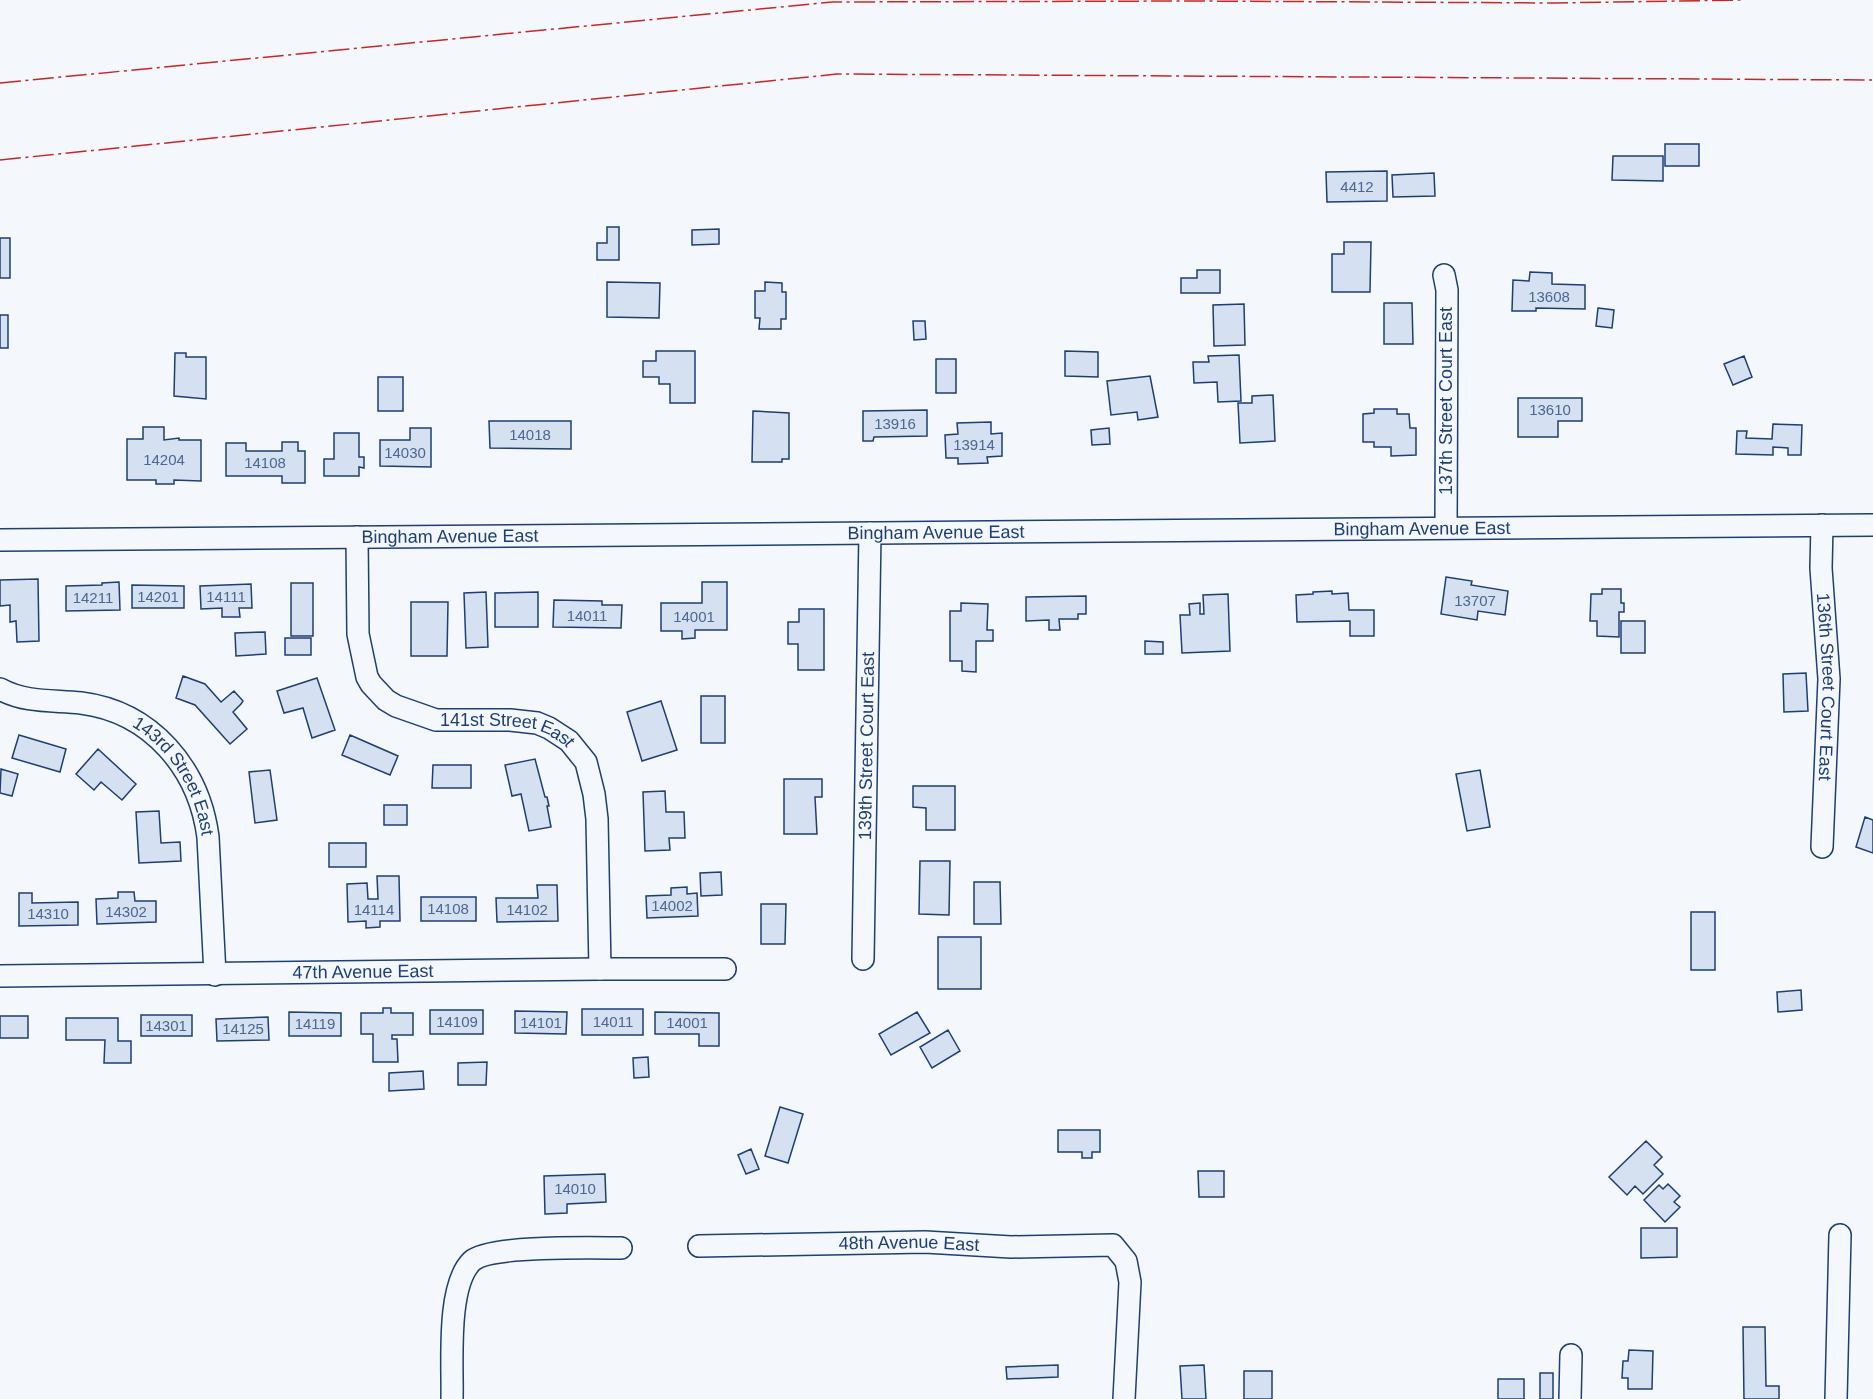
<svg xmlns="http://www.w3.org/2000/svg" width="1873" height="1399" viewBox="0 0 1873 1399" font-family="Helvetica,sans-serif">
  <rect width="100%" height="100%" fill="#f4f7fb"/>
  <!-- building -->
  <path fill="#d5e0f0" stroke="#1d3f73" stroke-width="1.5" d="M1665,144H1699V166H1665Z
    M1613,156H1663V181L1612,180Z
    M1387,171V201L1327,202L1326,172Z
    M1434,173L1435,196L1393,197L1392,175Z
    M607,227H619V260H597V243H607Z
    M719,229V244L692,245V230Z
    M0,238H10V278H0Z
    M1344,242H1371L1370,292H1332V254H1344Z
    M1197,270H1220V293H1181V278H1197Z
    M1530,272L1552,273V284L1585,285V309L1536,308V311H1512L1513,280L1529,281Z
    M607,282L660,283L659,318L607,317Z
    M765,282L782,283V292H786V319H781V329H759L760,318H755V291H765Z
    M1384,303H1412L1413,344H1384Z
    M1244,304L1245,345L1214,346L1213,305Z
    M1598,308L1614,310L1612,328L1596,326Z
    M0,315H8V348H0Z
    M913,321H925L926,339L914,340Z
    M656,351H695V403H670V384H659V377H643V361H656Z
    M1065,351L1098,352V377L1065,376Z
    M175,353H186V357H206V399L174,396Z
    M1239,355L1241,401L1218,402L1217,382L1194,383L1193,362H1209L1208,356Z
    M1744,356L1752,377L1733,385L1724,364Z
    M936,359H956V393H936Z
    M1150,376L1158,417L1138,420L1137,412L1111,415L1107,381Z
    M378,377H403V411H378Z
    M1273,395L1275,441L1240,443L1238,403H1252V396Z
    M1518,398H1582V421H1558V437H1518Z
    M1374,409H1397V414H1409L1410,428H1416V455L1391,456V447H1374V442H1363V414L1374,413Z
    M927,410V436L874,437L873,441H863V411Z
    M753,411L789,413V459H782V462H752Z
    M489,421H571V449L490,448Z
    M991,422V434L1002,433V456L987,457L988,463L958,464V458H946L945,435L958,434L957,423Z
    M1773,424L1802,425L1801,455H1788V448L1773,447V455L1736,454L1737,431H1747L1746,438L1772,439Z
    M143,427H164V440L179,438V440H201V481L174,480V484H156V480H127V439H143Z
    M410,428H431V467L380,466V440H410Z
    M1109,428L1110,444L1092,445L1091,430Z
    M334,433H359V457H364V468L359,467V476H324V459H334Z
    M282,442H298V451H305V483H282V476H226V443H246V451H282Z
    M1446,577L1472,581L1471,585L1508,591L1505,615L1478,611L1477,620L1441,614Z
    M38,579L39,641L17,642L16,621L10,622V605L0,606V580Z
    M119,582L120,610L66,611V586L102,585V583Z
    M702,582H727V630H695V638L682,639V631H661V603H702Z
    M291,583H313V636H291Z
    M251,584L252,608H239L240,617H222V608L201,609L200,586Z
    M132,585L184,586V608H132Z
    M1602,589H1621V603H1624V612H1619V637L1597,636V621H1590L1591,594H1602Z
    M1332,591V594L1348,593L1349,610H1374V636H1350V621L1297,622L1296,595L1313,594V592Z
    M486,592L488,647L466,648L464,593Z
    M538,592V627H495V593Z
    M1228,594L1230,651L1182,653L1180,615H1190L1189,604L1200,603V614H1204L1203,595Z
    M1086,596V614H1078V619H1059L1060,630H1049V620L1026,621V597Z
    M554,600L602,601V605H622L621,628L553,627Z
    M411,602H448L447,656H411Z
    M961,603L988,604L987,630H993V641H976V672L962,671V661H950V611H961Z
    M799,609H824V670H798V644H788V622H799Z
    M1621,621H1645V653H1621Z
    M265,632L266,654L236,656L235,633Z
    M285,638H311V655H285Z
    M1145,641L1163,642V654H1145Z
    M1806,673L1808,711L1784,712L1783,674Z
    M183,676L205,684L221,702L234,691L243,701L241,704L233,712L247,729L230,744L195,705L176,698Z
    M317,678L335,730L312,738L303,708L284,713L277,691Z
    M701,696H725V743H701Z
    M661,701L677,750L642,761L627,712Z
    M19,735L66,749L60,772L12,758Z
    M350,735L398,756L390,775L342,755Z
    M98,749L136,784L122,800L101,782L94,790L76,774Z
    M535,759L545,797H547L549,806H547L551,827L529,831L521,794L512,796L505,765Z
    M433,765H471V788H432Z
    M1,769L18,774L12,796L0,793Z
    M270,770L277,820L255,823L249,772Z
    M1480,770L1490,827L1467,831L1456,774Z
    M784,779H822V797H815L817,834H784Z
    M913,786H955V830H926V808L913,807Z
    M665,791L666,812H684L685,838H669L670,850L645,851L643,792Z
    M384,805H407V825H384Z
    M159,811L161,843L180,842L181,861L139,863L136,812Z
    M1865,817L1873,820V853L1856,847Z
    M329,843H366V867H329Z
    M920,861H950L949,915L919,914Z
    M721,872L722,895L701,896L700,873Z
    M377,876H399L400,921H380V927L366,928V921L348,922L347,884L367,883L368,899H378Z
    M974,882H1000L1001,924H974Z
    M537,885H557L558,921L497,922L496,898H538Z
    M687,887V894L697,893L698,916L647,918L646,896L671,895V888Z
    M118,892H134L135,901H156V922L97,924L96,899L118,898Z
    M19,893H32V903L78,902V925L19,926Z
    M421,897H476V921H421Z
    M761,904H786L785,944H761Z
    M1691,912H1715V970H1691Z
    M938,937H981V989H938Z
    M1801,990L1802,1010L1778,1012L1777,992Z
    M383,1008H391V1013H413V1035H392V1039H397L398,1062H373V1034H361V1013H383Z
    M582,1009H643V1035H582Z
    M430,1010H483V1034H430Z
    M515,1011L567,1012L566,1034L515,1033Z
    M289,1012L341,1013V1036H289Z
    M655,1012L719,1013V1046H699V1034H655Z
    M917,1012L930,1033L891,1055L879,1034Z
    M141,1015H192V1036H141Z
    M0,1016H28V1038H0Z
    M268,1017L269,1040L217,1041L216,1019Z
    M66,1018H118V1041H131V1063H104L105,1040H66Z
    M948,1030L960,1051L932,1068L920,1047Z
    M648,1057L649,1077L634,1078L633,1058Z
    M487,1062L486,1085H458V1063Z
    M423,1071L424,1089L389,1091V1073Z
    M780,1107L803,1114L788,1163L765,1156Z
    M1058,1130H1100V1152H1092V1158H1082V1152H1058Z
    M1646,1141L1662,1157L1654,1165L1663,1174L1643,1194L1635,1186L1627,1195L1609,1177Z
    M751,1149L759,1169L746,1174L738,1155Z
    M1198,1171H1224V1197H1199Z
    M605,1174L606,1202L567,1204V1213L545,1214L544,1176Z
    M1668,1184L1680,1196L1674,1202L1680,1207L1665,1222L1644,1200L1659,1185L1663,1189Z
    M1641,1228H1677V1257L1641,1258Z
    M1743,1327H1765L1766,1386H1779V1399H1744Z
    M1629,1350L1653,1351L1652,1389H1628V1378H1622L1623,1361H1628Z
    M1058,1365V1377L1007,1379L1006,1367Z
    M1204,1365L1206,1399H1182L1180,1366Z
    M1244,1371H1272V1399H1244Z
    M1540,1373H1553V1399H1540Z
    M1498,1379H1524V1399H1498Z"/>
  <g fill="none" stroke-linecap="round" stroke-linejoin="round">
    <!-- minor casing -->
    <g stroke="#1d3f73" stroke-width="24">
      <g id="minor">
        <path d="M1444,275L1447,290L1446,528"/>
        <path id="s1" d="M1822,525L1821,568L1829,679L1822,847"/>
        <path id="s2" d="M357,537L358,634L367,677L371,684L386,700L396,706L436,720H510L537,723L549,728L569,741L586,762L594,794L597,819L600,969"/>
        <path id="s3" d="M0,540L1873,525"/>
        <path id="s4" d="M0,689C25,703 54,700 81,703C152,712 199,769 208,837L215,975"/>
        <path id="s5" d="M863,959L870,533"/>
        <path id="s6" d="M0,976L600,969H725"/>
        <path id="s7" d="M699,1246L925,1242L1011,1247L1113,1245L1126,1261L1130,1282L1124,1399"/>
        <path d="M452,1399C453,1365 446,1286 472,1261C490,1245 594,1248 621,1248"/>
        <path d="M1570,1399L1571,1355"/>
        <path d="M1836,1399L1840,1235"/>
      </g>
    </g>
    <!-- minor -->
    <use href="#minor" stroke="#f4f7fb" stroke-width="21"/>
    <!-- power -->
    <path stroke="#c62828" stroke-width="1.5" stroke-dasharray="21 4.5 3 4.5" stroke-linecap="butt" d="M0,83L832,2L1191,1L1555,3L1742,0
      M0,160L837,74L1873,80"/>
  </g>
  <g text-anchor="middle" stroke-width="4.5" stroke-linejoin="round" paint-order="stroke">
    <!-- number labels -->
    <g font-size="15" fill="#4b6792">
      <text x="1357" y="192">4412</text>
      <text x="1549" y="302">13608</text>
      <text x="1550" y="415">13610</text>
      <text x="895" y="429">13916</text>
      <text x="530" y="440">14018</text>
      <text x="974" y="450">13914</text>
      <text x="405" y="458">14030</text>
      <text x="164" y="465">14204</text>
      <text x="265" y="468">14108</text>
      <text x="158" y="602">14201</text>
      <text x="226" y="602">14111</text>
      <text x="93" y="603">14211</text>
      <text x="1475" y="606">13707</text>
      <text x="587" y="621">14011</text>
      <text x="694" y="622">14001</text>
      <text x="672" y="911">14002</text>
      <text x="448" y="914">14108</text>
      <text x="374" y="915">14114</text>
      <text x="527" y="915">14102</text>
      <text x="126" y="917">14302</text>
      <text x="48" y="919">14310</text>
      <text x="457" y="1027">14109</text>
      <text x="613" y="1027">14011</text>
      <text x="541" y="1028">14101</text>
      <text x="687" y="1028">14001</text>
      <text x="315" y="1029">14119</text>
      <text x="166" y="1031">14301</text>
      <text x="243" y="1034">14125</text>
      <text x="575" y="1194">14010</text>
    </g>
    <!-- street labels -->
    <g font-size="18" fill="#1d3f73" stroke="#f4f7fb">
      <text transform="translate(1446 401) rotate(-90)" y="6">137th Street Court East</text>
      <text dy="6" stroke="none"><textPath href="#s3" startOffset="1422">Bingham Avenue East</textPath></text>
      <text dy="6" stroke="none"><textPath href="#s3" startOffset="936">Bingham Avenue East</textPath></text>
      <text dy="6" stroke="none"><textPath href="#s3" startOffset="450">Bingham Avenue East</textPath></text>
      <text dy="6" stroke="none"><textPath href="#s1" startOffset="162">136th Street Court East</textPath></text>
      <text dy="6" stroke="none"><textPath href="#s2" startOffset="298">141st Street East</textPath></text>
      <text dy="6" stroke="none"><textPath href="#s5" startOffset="213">139th Street Court East</textPath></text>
      <text dy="6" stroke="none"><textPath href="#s4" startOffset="210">143rd Street East</textPath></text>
      <text dy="6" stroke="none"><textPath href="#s6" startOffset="363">47th Avenue East</textPath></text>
      <text dy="6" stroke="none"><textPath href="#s7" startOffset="210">48th Avenue East</textPath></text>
    </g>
  </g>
</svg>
